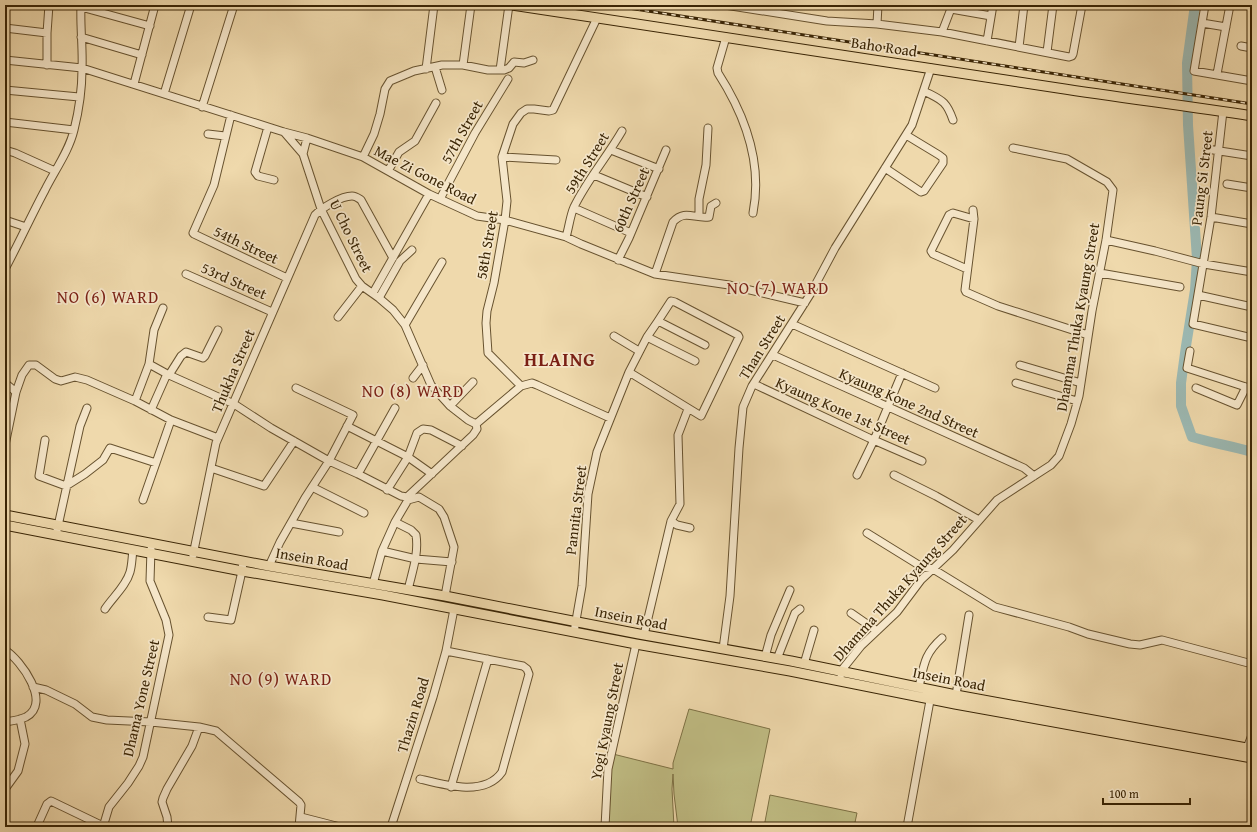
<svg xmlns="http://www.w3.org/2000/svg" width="1257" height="832" viewBox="0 0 1257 832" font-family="'Gentium Book Plus',serif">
  <rect width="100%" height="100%" fill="#efd9ac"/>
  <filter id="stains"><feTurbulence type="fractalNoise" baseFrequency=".005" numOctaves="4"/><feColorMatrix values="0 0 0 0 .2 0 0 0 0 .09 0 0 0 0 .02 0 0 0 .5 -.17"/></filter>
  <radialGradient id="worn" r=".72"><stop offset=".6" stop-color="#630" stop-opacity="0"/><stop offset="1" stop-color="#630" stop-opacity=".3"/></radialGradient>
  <!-- green -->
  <path fill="#c0bd84" stroke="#7d7144" d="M689,709L770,729L750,827H678L674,794L673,774L672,789L674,827H607L608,793L613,754L673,769V763Z
    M770,795L857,813L854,827H764Z"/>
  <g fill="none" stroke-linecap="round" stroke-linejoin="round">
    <!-- river -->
    <path stroke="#9cb9b3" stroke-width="10" d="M1195,5L1187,63L1188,125L1197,259L1195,290L1186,346L1181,383V406L1192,437C1212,443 1232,446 1252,452"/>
    <!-- minor casing -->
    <g stroke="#67522f" stroke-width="9">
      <path id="minor" d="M725,5L827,21L877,24L942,32L1069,57L1072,56L1073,54L1082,5
        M1205,5L1194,71L1252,81
        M81,7L150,26
        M951,9L991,16
        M1202,23L1226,27
        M877,24L878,5
        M5,28L47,33
        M942,32L952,6
        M81,37L142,55
        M726,37L717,68L718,73C745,115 763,162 753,213
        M987,41L993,5
        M1241,46L1252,48
        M1019,47L1024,5
        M1047,52L1053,5
        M5,60L82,68L284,132L307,138L363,157L429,194L477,216L505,220L566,237L581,244L655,274L729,285L805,303
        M47,65V33L49,5
        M463,65L471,5
        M435,67L442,90
        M426,69L434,5
        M500,70L509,5
        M1217,74L1230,5
        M134,84L155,5
        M5,90L79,97
        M924,91C941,100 946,100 953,120
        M164,94L191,5
        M202,107L234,5
        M1223,111L1211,217L1193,324L1252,338
        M231,115L214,185L193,233L194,234L287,278
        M5,122L74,130
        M268,127L255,172L258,176L274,180
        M284,132L303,154L321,209L356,279L362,286L379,298L393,310L405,325L431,385L450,406L468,420L476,424
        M208,134L225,136
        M1207,149L1252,156
        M5,150L15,153L55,171
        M611,150L659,169
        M303,154L307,138
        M363,157L374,134L380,114L385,89L390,81L414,71L442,65H463L488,70H504L509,68L514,62L524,63L533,60
        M502,157L556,160
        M885,168L921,192L924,191L943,163V158L939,155L906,135
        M388,171L399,152L415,141L436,103
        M594,175L647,197
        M1227,184L1252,188
        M440,199L475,133L508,79
        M574,208L631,233
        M973,210L974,219L965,290L966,292L998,306L1088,335
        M699,216V199L706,165L708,128
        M1211,217L1252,224
        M5,220L26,227
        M566,237C569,227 570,216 574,207C587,180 607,157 622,131
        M1106,240L1155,251L1204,264L1252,272
        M618,260L629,238L666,150
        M5,269C19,243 31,216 45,190C55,170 69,151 74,130C79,110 82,89 82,69C83,48 80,27 81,5
        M967,269L933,254L931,251L949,215L953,213L974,219
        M1100,273L1180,287
        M186,274L272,312
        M655,274L673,222C685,209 694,219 709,217L711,206L716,203
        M373,293L429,194
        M1198,295L1252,307
        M379,298L400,261L412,250
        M338,317L362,286
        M792,324L935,388
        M405,325L442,262
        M614,336L639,351
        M647,337L695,361
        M1190,351L1187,368L1252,389
        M773,355L1024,468L1034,476
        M149,364L169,375L234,404L271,428L329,461L358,474L401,496L407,497L473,435L477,429L476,424
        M1020,365L1081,383
        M629,372L701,416L739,337L738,335L675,302L671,301L658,321L705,345
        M169,375L181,356L186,352L203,358L205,356L218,330
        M413,378L423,365
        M5,383L16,392
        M1016,383L1077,401
        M754,384L869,438L922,461
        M521,386L488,353L486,323L487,311L494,283L505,220L507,201L502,157L513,124L521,113L527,109H534L549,111L553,110L597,18
        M1196,388L1237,405L1246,387
        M135,401L149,364L154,330L163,308
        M450,406L473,382
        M151,410L167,374
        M476,424L521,386L532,383L537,385L610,418
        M347,426L408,457L432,474
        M45,440L39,476L66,486L85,474L103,460L110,448L156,463
        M5,445L16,392L22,375L29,365H36L55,379L61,381L75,377L87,380L135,401L171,420L218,438
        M211,468L264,486L294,441
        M358,474L395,408
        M857,475L874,440L902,373
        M894,475L936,496L979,520
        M312,487L364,513
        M387,490L408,457L417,433L423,429L431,430L462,446
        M143,500L171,420
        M671,521L677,525L690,528
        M395,522L411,530L416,535C419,554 412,572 408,590
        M291,523L339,532
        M867,533L922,567L933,569L995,607L1069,627L1088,634L1130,644L1140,645L1162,640L1252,664
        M56,535L80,426L87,408
        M382,551L416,559L452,562
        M193,555L216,443L315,215C322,208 341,196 352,196C356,196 358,198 361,200L393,258
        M269,566L280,542L305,498L329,461L353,415L296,388
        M373,584L382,551L395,522L408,500L419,497L439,509L444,517L454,547L445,596
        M105,609C113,597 126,586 130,572C132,565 132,557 133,550
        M851,613L877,631
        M208,617L231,620L242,571L243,561
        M574,632L582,586L588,494L597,452L629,372L647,337L658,321
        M644,635L671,521L680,504L678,435L688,409
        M723,649L730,596L739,448L743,407L752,386L811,293L835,248L912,125L931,68
        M5,650C21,660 52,703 26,717C20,720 11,721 5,722
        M765,657L771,635L790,590
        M777,659L795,613L800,609
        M804,664L814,630
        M841,674V671L861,646L897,612L921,580L953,550L997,500L1051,465L1059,456L1071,424L1079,396L1092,311L1106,240L1113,190L1107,182L1067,159L1013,148
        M33,687L46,690L75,704L92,717L107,720L151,722L199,727L216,731L299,802L301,805L299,827
        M919,687C924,665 924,654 942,638
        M956,695L969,615
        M1247,748L1252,735
        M420,779C444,785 485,797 502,772L529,674L527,669L523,666L446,651
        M451,787L488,659
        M5,789L18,771L25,744L20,719
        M301,817L340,827
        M5,824L10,827
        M38,824L47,804L51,801L103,826
        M103,827L109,807L128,783L139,766L143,757L169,635L166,620L150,581L151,549
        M168,827L167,817L162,802L163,798L167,789L192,746L199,727
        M391,827L433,697L446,651L454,609
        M605,827L608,769L636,644
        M907,827L931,695"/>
    </g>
    <!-- major casing -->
    <g stroke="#3a2505" stroke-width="11">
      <path id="major" d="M512,5C694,33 876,60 1058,88C1123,98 1188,106 1252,116
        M5,515L269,566L445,596L639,634L791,661L956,695L1252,749
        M5,525L242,571L383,595L636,644L790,671L955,704L1252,758"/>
    </g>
    <!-- minor -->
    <use href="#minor" stroke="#f5e6c9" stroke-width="7"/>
    <!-- major -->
    <use href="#major" stroke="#efd9ac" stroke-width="9"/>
    <!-- rail casing -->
    <g stroke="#3a2505" stroke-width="3">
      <path id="rail" d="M609,5L1252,104"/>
    </g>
    <!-- rail -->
    <use href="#rail" stroke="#f5e6c9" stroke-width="1.5" stroke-dasharray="4.5" stroke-linecap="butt"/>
  </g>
  <g text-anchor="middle" stroke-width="3.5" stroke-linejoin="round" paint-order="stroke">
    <!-- street labels -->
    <g font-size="15" fill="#3a2505" stroke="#f5e6c9">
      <text transform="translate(884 47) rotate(8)" y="5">Baho Road</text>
      <text transform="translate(462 132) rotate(-61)" y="5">57th Street</text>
      <text transform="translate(587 163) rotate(-58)" y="5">59th Street</text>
      <text transform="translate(425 175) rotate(27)" y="5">Mae Zi Gone Road</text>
      <text transform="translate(1202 178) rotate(-83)" y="5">Paung Si Street</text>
      <text transform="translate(631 200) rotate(-66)" y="5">60th Street</text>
      <text transform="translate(351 236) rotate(64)" y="5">U Cho Street</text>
      <text transform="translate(246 245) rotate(25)" y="5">54th Street</text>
      <text transform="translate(487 245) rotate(-80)" y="5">58th Street</text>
      <text transform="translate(234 281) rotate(24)" y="5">53rd Street</text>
      <text transform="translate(1078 317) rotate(-80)" y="5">Dhamma Thuka Kyaung Street</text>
      <text transform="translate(762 347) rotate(-58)" y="5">Than Street</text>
      <text transform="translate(233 371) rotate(-67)" y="5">Thukha Street</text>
      <text transform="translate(909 403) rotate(24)" y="5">Kyaung Kone 2nd Street</text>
      <text transform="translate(843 411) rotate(24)" y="5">Kyaung Kone 1st Street</text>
      <text transform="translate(576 510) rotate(-83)" y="5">Pannita Street</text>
      <text transform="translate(312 559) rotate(10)" y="5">Insein Road</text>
      <text transform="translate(900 588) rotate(-48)" y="5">Dhamma Thuka Kyaung Street</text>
      <text transform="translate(631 618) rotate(11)" y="5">Insein Road</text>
      <text transform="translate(949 679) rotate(11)" y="5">Insein Road</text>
      <text transform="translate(141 698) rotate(-77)" y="5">Dhama Yone Street</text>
      <text transform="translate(413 715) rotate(-73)" y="5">Thazin Road</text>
      <text transform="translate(607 721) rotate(-79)" y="5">Yogi Kyaung Street</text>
    </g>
    <!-- quarter labels -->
    <g font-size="17" letter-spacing="1" fill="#7a1f14" stroke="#f5e6c9">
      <text x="778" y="294">NO (7) WARD</text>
      <text x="108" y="303">NO (6) WARD</text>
      <text x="413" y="397">NO (8) WARD</text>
      <text x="281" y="685">NO (9) WARD</text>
    </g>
    <!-- district labels -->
    <g font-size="19" font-weight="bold" letter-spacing="1" fill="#7a1f14" stroke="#f5e6c9">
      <text x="560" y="366">HLAING</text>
    </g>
  </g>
  <!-- margin -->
  <rect width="1257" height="832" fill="none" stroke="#efd9ac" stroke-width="20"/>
  <rect x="6" y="6" width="1245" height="820" fill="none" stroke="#3a2505" stroke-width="2"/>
  <rect x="10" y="10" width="1237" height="812" fill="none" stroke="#3a2505"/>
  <!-- scale -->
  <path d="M1103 798v6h87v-6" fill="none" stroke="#3a2505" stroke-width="2"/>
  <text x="1109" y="798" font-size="12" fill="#3a2505" stroke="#f5e6c9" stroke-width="3" paint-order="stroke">100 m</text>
  <rect width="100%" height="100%" filter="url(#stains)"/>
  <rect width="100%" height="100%" fill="url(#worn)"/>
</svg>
